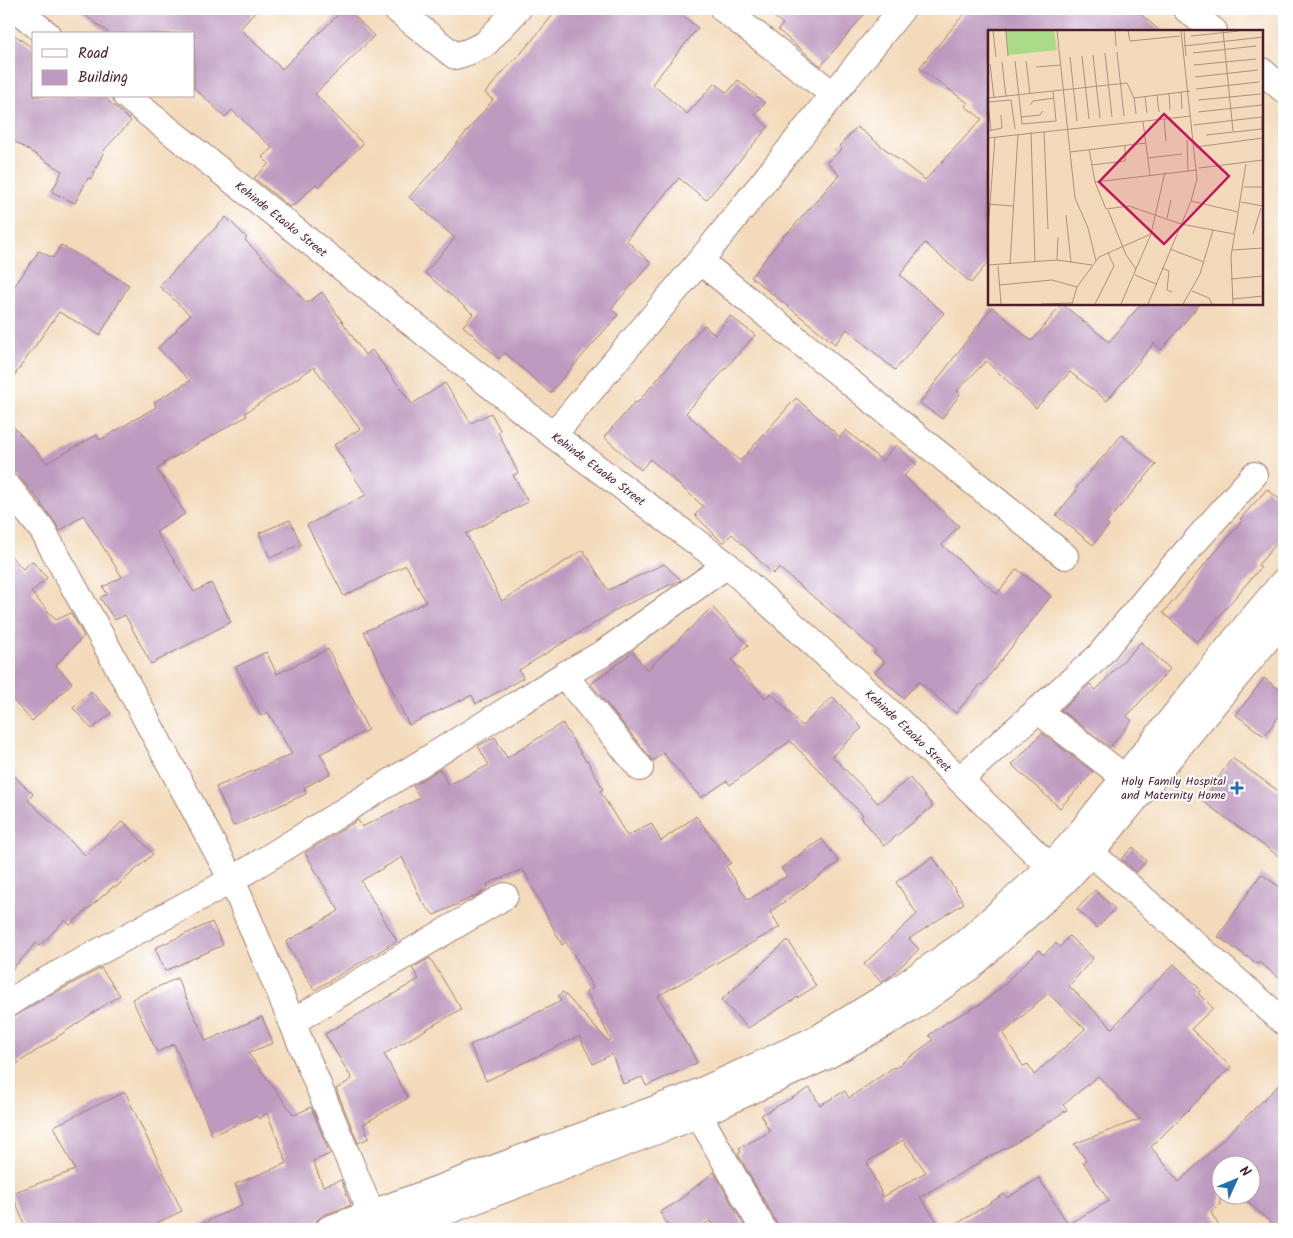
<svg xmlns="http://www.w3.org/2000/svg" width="1293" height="1238" font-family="Kalam,sans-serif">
  <rect width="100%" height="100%" fill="#fff"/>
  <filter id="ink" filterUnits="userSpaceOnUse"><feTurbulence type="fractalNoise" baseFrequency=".02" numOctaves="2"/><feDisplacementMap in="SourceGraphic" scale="10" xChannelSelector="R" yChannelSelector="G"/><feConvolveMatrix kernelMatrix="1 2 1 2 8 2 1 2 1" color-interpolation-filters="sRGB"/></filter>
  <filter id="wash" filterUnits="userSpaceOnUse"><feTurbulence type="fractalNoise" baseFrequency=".0096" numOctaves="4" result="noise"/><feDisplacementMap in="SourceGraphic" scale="20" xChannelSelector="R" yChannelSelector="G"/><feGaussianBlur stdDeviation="1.12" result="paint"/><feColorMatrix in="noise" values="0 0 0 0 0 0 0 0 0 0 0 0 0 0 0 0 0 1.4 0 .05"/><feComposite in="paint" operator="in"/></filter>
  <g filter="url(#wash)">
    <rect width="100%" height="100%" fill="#f3daba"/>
    <g id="blocks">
      <path fill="#bd9abf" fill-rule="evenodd" d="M 77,9 L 258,9 L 240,29 L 282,69 L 344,9 L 348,9 L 374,36 L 315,94 L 363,144 L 318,187 L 316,184 L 293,206 L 292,205 L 290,207 L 254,178 L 269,164 L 262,157 L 272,148 L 232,110 L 225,117 L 194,88 L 194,34 L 110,34 Z
        M 558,9 L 675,9 L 698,28 L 652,84 L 687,114 L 715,83 L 727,93 L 738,80 L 765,103 L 755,115 L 768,127 L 706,200 L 679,178 L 626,240 L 651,263 L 611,309 L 618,315 L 550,393 L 505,353 L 499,359 L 463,326 L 473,314 L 425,273 L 455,238 L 409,197 L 444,159 L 493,100 L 485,93 L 516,57 L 517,58 Z
        M 764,9 L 869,9 L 821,66 L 778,30 L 783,24 Z
        M 968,9 L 1135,9 L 1160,31 L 989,31 L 989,261 L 971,283 L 925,243 L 900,275 L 944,313 L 895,370 L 847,329 L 835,344 L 751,277 L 786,233 L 787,234 L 839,175 L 827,162 L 842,149 L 839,146 L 857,127 L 925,180 L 982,119 L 965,106 L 968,103 L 919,68 Z
        M 9,31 L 34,49 L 34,96 L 103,96 L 131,121 L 105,149 L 91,179 L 88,178 L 75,203 L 52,192 L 62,171 L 9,138 Z
        M 226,217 L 247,238 L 245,240 L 307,303 L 322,292 L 365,355 L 372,350 L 412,404 L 445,383 L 471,423 L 491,413 L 500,430 L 498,432 L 518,473 L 513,475 L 528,502 L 466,534 L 502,601 L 583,550 L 608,590 L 664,564 L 681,580 L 621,607 L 519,670 L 523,678 L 476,704 L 472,695 L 409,725 L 364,632 L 426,602 L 406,565 L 344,596 L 307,525 L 366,495 L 334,445 L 360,429 L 314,367 L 245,413 L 247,416 L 164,463 L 164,465 L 157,469 L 185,514 L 156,532 L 194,592 L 211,583 L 231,622 L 151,664 L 125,615 L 115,620 L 100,598 L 107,594 L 103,587 L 122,577 L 83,515 L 60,531 L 55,522 L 40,503 L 41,503 L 21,479 L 9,468 L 9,422 L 47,463 L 97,435 L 100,440 L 156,407 L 154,402 L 190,381 L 158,348 L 177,330 L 176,329 L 190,315 L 159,286 Z
        M 61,245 L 129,285 L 100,335 L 59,312 L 9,383 L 9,294 L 39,251 L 53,258 Z
        M 1062,304 L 1109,342 L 1141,304 L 1200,304 L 1161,350 L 1154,343 L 1107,401 L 1070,372 L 1036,408 L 986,361 L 957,391 L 960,394 L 942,419 L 920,403 L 992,307 L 1032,341 Z
        M 730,316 L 755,335 L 686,413 L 740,461 L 796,398 L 840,437 L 846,430 L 882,461 L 896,445 L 916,464 L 904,476 L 959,526 L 942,545 L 997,594 L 1017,569 L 1051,596 L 982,685 L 981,684 L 956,713 L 919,682 L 903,698 L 875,672 L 885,662 L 874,653 L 876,651 L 829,610 L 779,568 L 773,574 L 732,534 L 723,543 L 695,515 L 703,506 L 650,459 L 641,470 L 604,437 L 635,402 L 637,403 L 704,325 L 715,335 Z
        M 1122,435 L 1156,465 L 1106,523 L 1109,525 L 1093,545 L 1056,515 L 1077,490 L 1076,488 Z
        M 1267,489 L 1284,503 L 1284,535 L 1258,565 L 1261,567 L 1197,642 L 1163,613 L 1242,521 L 1240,519 Z
        M 290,520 L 301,544 L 270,558 L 259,533 Z
        M 9,554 L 23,569 L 32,561 L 47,578 L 31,592 L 56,620 L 71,613 L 84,636 L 56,665 L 72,683 L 32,721 L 9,696 Z
        M 712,607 L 748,645 L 732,660 L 765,698 L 771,693 L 802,726 L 833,697 L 862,728 L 832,756 L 878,803 L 910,778 L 933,806 L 884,846 L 861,817 L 863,815 L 790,741 L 730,785 L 727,781 L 701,798 L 663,753 L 653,761 L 591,684 L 633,652 L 647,670 Z
        M 1141,642 L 1170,669 L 1127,716 L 1132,721 L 1110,747 L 1061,710 L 1090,684 L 1096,690 Z
        M 328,649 L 368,730 L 320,754 L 331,773 L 304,788 L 306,794 L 233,826 L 216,787 L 292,754 L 268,712 L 261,716 L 236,667 L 266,652 L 277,674 Z
        M 1264,678 L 1284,693 L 1284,710 L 1264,736 L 1236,715 Z
        M 91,691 L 111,713 L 92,729 L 73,708 Z
        M 562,723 L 586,761 L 587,760 L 603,789 L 600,791 L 627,836 L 651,823 L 661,841 L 696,816 L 731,863 L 726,866 L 748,900 L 787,876 L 781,868 L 822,839 L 839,862 L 770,912 L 780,927 L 658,996 L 687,1045 L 688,1045 L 697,1063 L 646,1086 L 642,1077 L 623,1084 L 612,1054 L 593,1064 L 579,1036 L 486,1081 L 470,1045 L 561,1001 L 558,996 L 563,992 L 608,1041 L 611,1040 L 586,991 L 593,988 L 566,942 L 562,945 L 523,869 L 487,884 L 488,888 L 478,895 L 434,915 L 422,902 L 402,857 L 361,881 L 397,941 L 314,990 L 286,942 L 339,911 L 305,853 L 358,820 L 362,827 L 420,798 L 413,786 L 440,769 L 448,785 L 489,765 L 478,746 L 495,737 L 507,758 Z
        M 1042,733 L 1093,772 L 1060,808 L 1012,765 Z
        M 1232,758 L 1284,795 L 1284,860 L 1202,801 Z
        M 9,771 L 33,794 L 28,800 L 85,855 L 123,821 L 153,854 L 116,887 L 114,886 L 70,925 L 65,920 L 39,946 L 36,943 L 9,973 Z
        M 1133,847 L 1146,861 L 1136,872 L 1121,859 Z
        M 933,857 L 964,903 L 909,939 L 919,949 L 892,975 L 881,982 L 864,964 L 917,914 L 896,882 Z
        M 1261,874 L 1284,890 L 1284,982 L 1259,962 L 1258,964 L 1218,937 Z
        M 1095,890 L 1115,909 L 1097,928 L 1077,909 Z
        M 212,922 L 223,945 L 165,971 L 155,948 Z
        M 1069,936 L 1093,958 L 1069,986 L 1112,1028 L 1174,964 L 1201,990 L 1198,993 L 1213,1008 L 1191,1029 L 1231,1067 L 1151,1147 L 1179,1182 L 1284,1080 L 1284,1229 L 1277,1229 L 1242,1196 L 1250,1196 L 1250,1166 L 1220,1166 L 1220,1204 L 1211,1213 L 1221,1229 L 949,1229 L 1004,1194 L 1007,1198 L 1039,1178 L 1068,1224 L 1109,1201 L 1083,1162 L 1086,1160 L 1074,1144 L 1140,1119 L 1098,1076 L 1063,1105 L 1067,1110 L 1014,1144 L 980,1161 L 980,1162 L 920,1197 L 942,1229 L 778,1229 L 776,1222 L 738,1154 L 741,1152 L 739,1148 L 770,1132 L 761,1115 L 810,1088 L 820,1105 L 845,1091 L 849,1098 L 894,1067 L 895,1068 L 933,1040 L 929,1035 L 947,1022 L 981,1004 L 1010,980 L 1009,979 L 1039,950 L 1043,955 L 1056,943 L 1060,947 ZM 1048,993 L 1085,1029 L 1034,1075 L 1028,1064 L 1023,1066 L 1003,1034 ZM 903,1140 L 926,1172 L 883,1197 L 867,1162 Z
        M 788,940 L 816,986 L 748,1028 L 721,1000 Z
        M 430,958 L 461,1009 L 384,1054 L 408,1098 L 363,1124 L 369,1138 L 358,1143 L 336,1089 L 352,1079 L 325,1034 L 419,979 L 412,968 Z
        M 101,968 L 120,995 L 9,1069 L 9,1020 L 40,1001 Z
        M 177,978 L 206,1041 L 262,1017 L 273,1043 L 248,1053 L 294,1115 L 311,1107 L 330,1154 L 313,1161 L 323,1186 L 341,1180 L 351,1205 L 323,1215 L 317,1220 L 314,1227 L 308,1229 L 191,1229 L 243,1204 L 235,1184 L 287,1163 L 267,1113 L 259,1119 L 257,1116 L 212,1135 L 174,1044 L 157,1052 L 132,999 Z
        M 125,1092 L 182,1211 L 144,1229 L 26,1229 L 12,1193 L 75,1170 L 54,1126 Z
        M 714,1172 L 746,1229 L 714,1229 L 710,1221 L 696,1229 L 670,1229 L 660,1212 L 674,1204 Z"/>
    </g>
  </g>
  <g filter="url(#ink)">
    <use href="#blocks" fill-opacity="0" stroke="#9e7c72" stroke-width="1"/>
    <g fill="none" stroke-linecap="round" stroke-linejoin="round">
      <defs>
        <g id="minor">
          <path d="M 16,9 L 47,34"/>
          <path d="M 396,9 L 455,56 L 468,52 L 485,44 L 518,9"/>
          <path d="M 723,9 L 833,94"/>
          <path d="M 1186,9 L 1214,31"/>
          <path d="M 1262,71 L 1284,90"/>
          <path id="s1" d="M 126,96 L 553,435 L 727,565 L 898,720 L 1050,867"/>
          <path d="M 700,261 L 1065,556"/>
          <path d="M 553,435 L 700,261 L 902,9"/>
          <path d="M 9,488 L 43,531 L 122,674 L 232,880 L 292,1022 L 371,1213 L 382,1229"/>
          <path d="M 564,675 L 640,768"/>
          <path d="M 1037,710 L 1137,787"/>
          <path d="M 960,779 L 1098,657 L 1170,570 L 1254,475"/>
          <path d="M 1091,853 L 1284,1022"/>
          <path d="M 9,1003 L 32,988 L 232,880 L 564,675 L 602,654 L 727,565"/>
          <path d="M 292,1022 L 505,896"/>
          <path d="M 690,1099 L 763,1229"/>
          <path d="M 329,1229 L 688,1097 L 818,1038 L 900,988 L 965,943 L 1050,867 L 1075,839 L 1246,626 L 1284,581"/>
          <path d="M 401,1229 L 698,1115 L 825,1057 L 909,1010 L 970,967 L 1065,881 L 1091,853 L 1284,619"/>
        </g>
      </defs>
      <use href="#minor" stroke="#9e7c72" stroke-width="28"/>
      <use href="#minor" stroke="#fff" stroke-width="26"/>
    </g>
  </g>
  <path fill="#1f6fb2" stroke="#fff" stroke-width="2" d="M1234.5 780.5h5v5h5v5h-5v5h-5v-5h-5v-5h5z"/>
  <g text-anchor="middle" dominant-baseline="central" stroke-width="4" stroke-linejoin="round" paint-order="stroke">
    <g font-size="12" fill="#4a1f2b" stroke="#fff">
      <text stroke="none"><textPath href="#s1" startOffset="198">Kehinde Etaoko Street</textPath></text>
      <text stroke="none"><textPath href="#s1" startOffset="602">Kehinde Etaoko Street</textPath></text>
      <text stroke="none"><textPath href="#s1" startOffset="1008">Kehinde Etaoko Street</textPath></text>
    </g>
    <g font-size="12" fill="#4a1f2b" stroke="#fff" text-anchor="end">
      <text x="1226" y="781">Holy Family Hospital<tspan x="1226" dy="14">and Maternity Home</tspan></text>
    </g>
  </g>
  <g transform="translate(988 30)">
    <rect width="275" height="275" fill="#f3daba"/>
    <path d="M 17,1 L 66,1 L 69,20 L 20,25 Z" fill="#aadb89"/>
    <path fill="none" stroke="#af8f81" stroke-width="1" d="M 5,1 L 8,27M 18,1 L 20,26M 69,1 L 87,168 L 100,198 L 108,231M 127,1 L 128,16M 140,1 L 142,11 L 192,6M 196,1 L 198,26M 235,1 L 245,101M 203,6 L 251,1M 196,16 L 275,7M 129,22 L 136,86M 117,23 L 124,87M 205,23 L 268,16M 105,25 L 112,88M 94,26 L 101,89M 82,27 L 89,91M 27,31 L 34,94 L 68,91 L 65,61M 38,31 L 42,64M 14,32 L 18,67M 2,34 L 6,68M 206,35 L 268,29M 48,37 L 73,35M 207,47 L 270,40M 208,59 L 271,52M 193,62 L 194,79M 181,63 L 182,80M 169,65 L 171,82M 157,66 L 159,83M 0,68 L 139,53 L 146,68 L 202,61M 146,68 L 148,84M 210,70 L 273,64M 0,72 L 23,70 L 27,99M 0,72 L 3,101M 42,75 L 45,71 L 66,68M 210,82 L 274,75M 33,87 L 52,85 L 55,81M 176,89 L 178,111M 155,92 L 162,145M 206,95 L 274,87 L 274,99 L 218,105M 0,101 L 14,98 L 13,85M 56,101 L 60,199M 43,102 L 47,232M 0,108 L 203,86M 199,110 L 200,141M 208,117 L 275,108M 101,119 L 107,152 L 118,179 L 141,176 L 193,194 L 246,204M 82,122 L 158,113M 160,128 L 194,124M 103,135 L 137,131 L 137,116M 211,138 L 275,130M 107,152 L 209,140M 256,157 L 275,157M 203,171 L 250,182M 253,172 L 275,176M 0,174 L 25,176M 120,180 L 138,225 L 148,239M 78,185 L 83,232M 179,188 L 183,170M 0,201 L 7,107M 265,204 L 273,178M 182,219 L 216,232M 244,220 L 275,218M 69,230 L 70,207M 22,234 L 30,104M 0,235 L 69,230 L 104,235M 10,236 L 13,274M 174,238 L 181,241 L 179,260 L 184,262M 147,245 L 168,254M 243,249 L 275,246M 11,255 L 64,250 L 89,257M 204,261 L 221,268 L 224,274M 245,269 L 275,266M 53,274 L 84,273M 84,274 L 89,257 L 111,227 L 163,204M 107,274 L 126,236 L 120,223M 133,274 L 163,204 L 177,142M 160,274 L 203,171 L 209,149 L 193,1M 195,274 L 212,244 L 225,200M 245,274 L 243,226 L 258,134"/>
    <path fill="#c2185b" fill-opacity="0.15" stroke="#c2185b" stroke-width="2.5" d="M 176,84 L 241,146 L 176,214 L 111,152 Z"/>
    <rect width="275" height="275" fill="none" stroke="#4a1f2b" stroke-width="2.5"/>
  </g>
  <rect width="1293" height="1238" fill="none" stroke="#fff" stroke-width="30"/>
  <rect x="32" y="32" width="162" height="65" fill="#ffffff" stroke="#b7a5aa"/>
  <rect x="42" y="49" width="25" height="8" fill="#ffffff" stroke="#b7a5aa"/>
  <text x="78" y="58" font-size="15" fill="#4a1f2b">Road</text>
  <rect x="42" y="70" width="25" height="15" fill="#bd9abf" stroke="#b7a5aa"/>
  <text x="78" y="82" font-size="15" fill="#4a1f2b">Building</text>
  <g transform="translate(1236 1180) rotate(46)"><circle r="24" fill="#ffffff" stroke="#b7a5aa"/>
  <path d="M0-4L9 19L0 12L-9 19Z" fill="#1f6fb2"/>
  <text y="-8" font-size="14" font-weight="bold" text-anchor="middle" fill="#4a1f2b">N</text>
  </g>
</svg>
